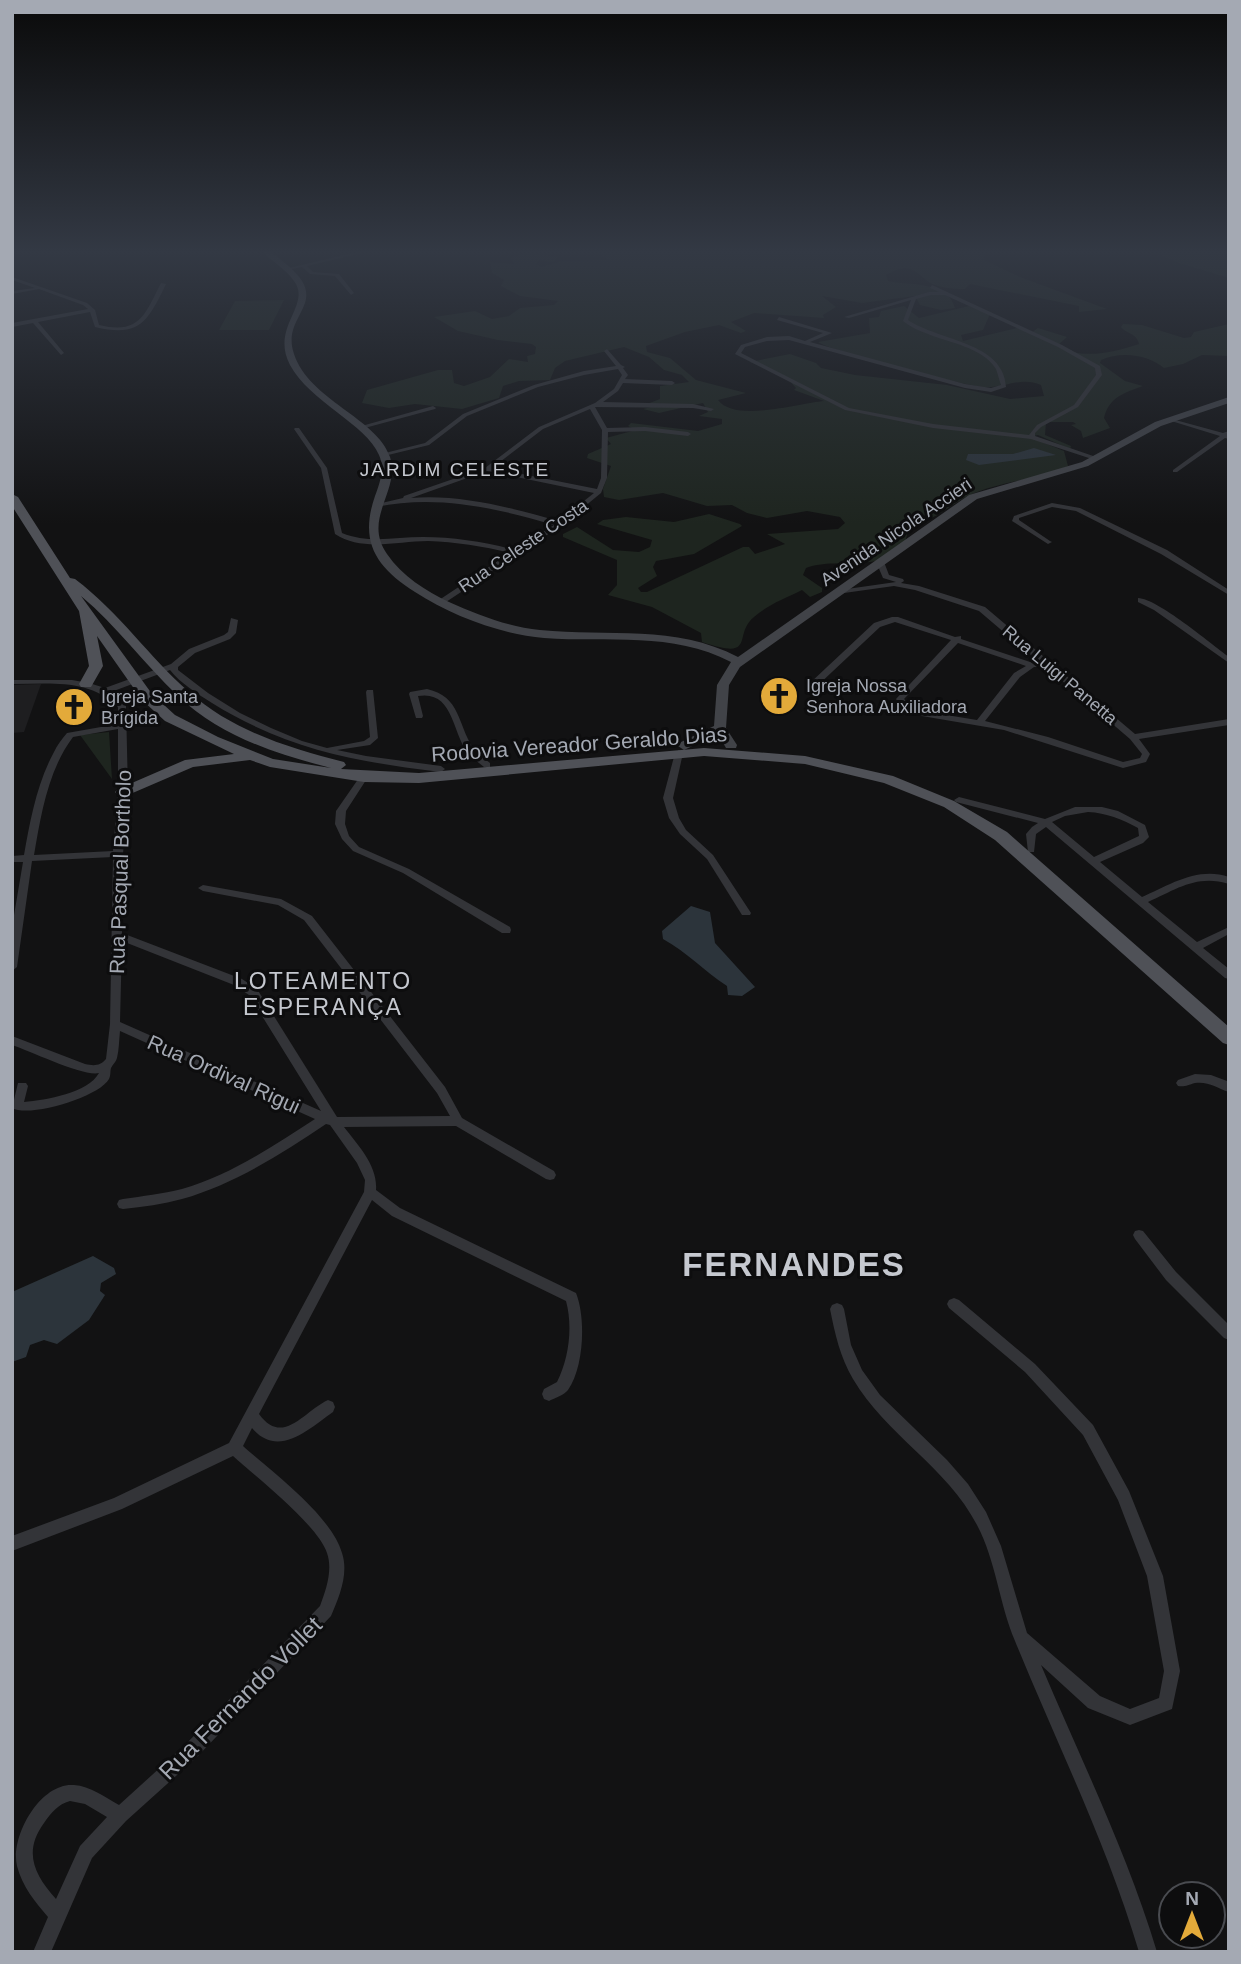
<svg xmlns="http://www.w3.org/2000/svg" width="1241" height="1964" font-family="Arial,sans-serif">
  <rect width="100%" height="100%" fill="#121213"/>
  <path fill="#1e1e20" d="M 41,684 L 24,732 L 12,733 L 12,685 Z"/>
  <path fill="#1e251f" d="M 593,249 L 998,249 L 985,253 L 984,260 L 1020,277 L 1107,309 L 1079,312 L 1079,306 L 970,284 L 965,289 C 953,289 935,288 926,280 C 911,267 906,264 886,275 L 888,281 C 909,286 948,280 955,308 L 941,310 L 920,305 L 915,296 L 862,303 L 822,296 L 836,307 L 823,315 L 824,318 L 754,313 L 731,322 L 746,331 L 741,333 L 719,325 L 685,332 L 646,346 L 647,352 L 670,358 L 696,380 L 746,393 L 718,400 C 735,423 799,403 824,401 L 794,390 L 796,388 L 786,377 L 750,362 L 790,354 L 816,363 L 821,368 L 855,375 L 947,385 L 1010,399 L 1044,396 L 1041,385 C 1020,376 1004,389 983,387 C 967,386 827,350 818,342 L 870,333 L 869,318 L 879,317 L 881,311 L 904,306 L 919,318 L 969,306 L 990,314 L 983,330 L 961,335 L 963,341 L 1017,328 L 1031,333 L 1038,328 L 1067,337 L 1058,345 C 1080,361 1115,352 1139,344 C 1137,333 1126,334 1121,327 L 1123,324 L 1142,325 L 1184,338 L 1191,337 L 1194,332 L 1229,324 L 1229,356 L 1202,355 L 1183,364 L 1164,368 C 1150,356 1123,350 1101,360 L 1100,363 L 1125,381 L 1143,386 C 1124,393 1109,397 1104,418 L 1110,428 L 1083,438 L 1081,431 L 1071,425 L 1076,424 L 1073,422 L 1046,422 L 1045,435 L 1071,446 L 1070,449 L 1038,435 L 1030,437 L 1064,451 L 1068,466 C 1040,479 1006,481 977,492 C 953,501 933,523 908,527 C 906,579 837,555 806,568 L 803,575 L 822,588 L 822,592 L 810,597 L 802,590 C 784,599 769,604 754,617 C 732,635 758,661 702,642 L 701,633 L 652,607 L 608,595 L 617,585 L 617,560 L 563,537 L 563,534 L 577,527 L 613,550 L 639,552 L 650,547 L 652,540 L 597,524 L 603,520 L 626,517 L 674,522 L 709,514 L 740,524 L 742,526 L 694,554 L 656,561 L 653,567 L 657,576 L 638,588 L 641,592 L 647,592 L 743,547 L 749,547 L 755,554 L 785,544 L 767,534 L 838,529 L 845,523 L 840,517 L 807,511 L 767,518 L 747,513 L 732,505 L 707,506 L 663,493 L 619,500 L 604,497 L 603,489 L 611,466 L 587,458 L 588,454 L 611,444 L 606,438 L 636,430 L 628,426 L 631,423 L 698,431 L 722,424 L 722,419 L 699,416 L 708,412 L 703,403 L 659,413 L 643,409 L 651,407 L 647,404 L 660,399 L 660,386 L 689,382 L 682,375 L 664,370 L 649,357 L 624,347 L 565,361 L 555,368 L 550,380 L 519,381 L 503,386 L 499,398 L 462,409 L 415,404 L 389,408 L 362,403 L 367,390 L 438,370 L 452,370 L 454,383 L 464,386 L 490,377 L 509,359 L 528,362 L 527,356 L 535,354 L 536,347 L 532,344 L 498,340 L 458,331 L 434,317 L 475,311 L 492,319 L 509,316 L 520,308 L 554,305 L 558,301 L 520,296 L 501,286 L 504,280 L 492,273 L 490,262 L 514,264 L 511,258 L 527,253 L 558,257 L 553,262 L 539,260 L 536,264 L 541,267 L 562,261 L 608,260 Z
    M 1146,249 L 1229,249 L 1229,278 L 1179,263 Z
    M 284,300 L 269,330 L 219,330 L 235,301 Z
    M 109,732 L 112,779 L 80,735 Z"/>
  <path fill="#2c343b" d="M 1034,448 L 1056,455 L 979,465 L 966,460 L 968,454 L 1013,454 Z
    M 691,906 L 710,912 L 715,943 L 755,987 L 742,996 L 728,995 L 727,986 C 704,971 687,952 663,939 L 662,931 Z
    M 93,1256 L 114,1268 L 116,1274 L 101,1283 L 100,1291 L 105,1295 L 89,1320 L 57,1344 L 44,1340 L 30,1345 L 26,1357 L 12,1362 L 12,1292 Z"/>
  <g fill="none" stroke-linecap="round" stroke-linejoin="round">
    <path fill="#333438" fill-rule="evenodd" d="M 369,249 L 379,249 L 307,266 L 313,272 L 339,274 L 354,293 L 351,295 L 335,276 L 310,274 L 302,267 L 287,270 L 285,269 Z
      M 12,277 L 87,303 L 95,310 L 99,325 C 140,335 145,314 161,283 L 166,284 C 148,321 140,338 95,327 L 90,312 L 38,322 L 64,353 L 61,355 L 33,323 L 12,327 L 12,323 L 88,309 L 83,305 L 39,289 L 12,294 L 12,291 L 35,288 L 12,280 Z
      M 932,285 L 1062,345 L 1100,366 L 1102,375 L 1078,407 L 1041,427 L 1035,433 L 1035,436 L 1099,458 L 1099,460 L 1095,460 L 1031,439 L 933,428 L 845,410 L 735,354 L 741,345 L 767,337 L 789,336 L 805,341 L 823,333 L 777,320 L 779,317 L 832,333 L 810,342 L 965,384 L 991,388 L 1001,385 C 999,380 998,374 996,369 C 982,347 950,343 928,334 C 919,331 911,327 903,321 L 911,300 L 849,318 L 844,317 L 929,292 L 939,292 L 930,288 ZM 931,295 L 945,295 L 1058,347 L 1095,368 L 1096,375 L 1074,405 L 1037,425 L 1029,435 L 933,424 L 849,408 L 741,353 L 745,347 L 767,341 L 789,340 L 965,388 L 991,392 L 1006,387 C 1004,342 939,341 908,320 L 916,299 Z
      M 607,349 L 621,365 L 625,367 L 623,368 L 628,375 L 625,379 L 672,381 L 675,383 L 672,385 L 623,383 L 618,391 L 603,402 L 693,404 L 714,409 L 711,411 L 693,408 L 595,407 L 607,428 L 645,427 L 688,432 L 691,434 L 688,436 L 645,431 L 608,432 L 607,478 L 601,493 L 562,525 L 443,604 L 436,602 L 510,553 C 483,546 455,542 428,541 C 398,541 362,552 335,534 L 321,468 L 294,429 L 295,428 L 299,428 L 327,468 L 342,533 C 369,544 395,537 423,537 C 454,537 485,542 515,550 L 554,525 C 496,508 437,494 376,507 L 373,505 L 403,498 L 404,496 L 485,468 L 539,427 L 595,403 L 614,389 L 622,375 L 618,369 L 584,375 L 538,387 L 467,416 L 429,445 L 384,456 L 381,454 L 425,443 L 463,414 L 534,385 L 584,371 L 616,366 L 604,351 ZM 590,409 L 602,430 L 601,478 L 597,489 L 492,468 L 543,429 ZM 487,471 L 594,493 L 559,521 C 511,508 461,494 411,498 Z
      M 433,406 L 436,408 L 435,409 L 361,429 L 358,427 Z
      M 1168,418 L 1223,433 L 1229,431 L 1229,439 L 1225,438 L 1177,472 L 1173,472 L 1173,470 L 1220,436 L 1168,420 Z
      M 1052,503 L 1080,508 L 1167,550 L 1229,590 L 1229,595 L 1161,554 L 1076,511 L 1052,507 L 1019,518 L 1019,520 L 1050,541 L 1052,542 L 1048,544 L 1012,521 L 1014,516 Z
      M 878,562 L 884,562 L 889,575 L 903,579 L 904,581 L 901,583 L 919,586 L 985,607 L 1135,734 L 1229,719 L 1229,725 L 1139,739 L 1150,754 L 1146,762 L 1123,768 L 1004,730 L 916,715 L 901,707 L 896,699 L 951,640 L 895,622 L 880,627 L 816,687 L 810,687 L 810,683 L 874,623 L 892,617 L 898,617 L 955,637 L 961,636 L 961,639 L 1033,663 L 1040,663 L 979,611 L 915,590 L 894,586 L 837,594 L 837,590 L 840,590 L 896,582 L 883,578 L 877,564 ZM 958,643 L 1026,666 L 1014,673 L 977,720 L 922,711 L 914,708 L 904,699 ZM 1034,667 L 1046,667 L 1130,739 L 1142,754 L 1140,758 L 1123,762 L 1048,737 L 985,721 L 1020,677 Z
      M 1138,598 C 1158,599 1210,643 1229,657 L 1229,663 L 1154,610 L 1138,602 Z
      M 231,618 L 238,620 L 236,633 L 230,639 L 195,653 L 178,667 L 178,670 L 208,693 L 240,713 L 271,728 L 302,741 L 327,748 L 364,741 L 370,737 L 366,692 L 367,690 L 373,690 L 378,738 L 370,745 L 337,750 L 366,756 L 441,766 L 445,769 L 441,772 C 356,762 286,749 212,703 C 198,694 180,683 170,670 L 111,692 L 126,706 L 128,792 L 123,854 L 122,933 L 242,979 L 257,989 L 337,1117 L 450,1116 L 437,1093 L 304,920 L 278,905 L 203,891 L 198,888 L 203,885 L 281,899 L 312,916 L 445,1087 L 462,1118 L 554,1171 L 556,1175 L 554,1179 L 550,1180 L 546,1179 L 456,1126 L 344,1127 C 358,1145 378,1166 376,1190 L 400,1208 L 576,1293 C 586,1318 584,1367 568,1390 C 564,1395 555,1398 549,1401 L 544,1399 L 542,1394 L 544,1389 L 557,1382 C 569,1358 573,1327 566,1301 L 392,1216 L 372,1200 L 259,1414 C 283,1447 304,1411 328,1400 L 333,1402 L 335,1407 L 333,1412 C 309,1429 278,1459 252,1428 L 243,1446 C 272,1472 331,1515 342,1553 C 349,1574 339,1597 331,1616 L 197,1757 L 126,1821 L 92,1858 L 51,1952 L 33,1952 L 48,1917 C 35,1902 22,1886 17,1866 C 10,1837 40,1782 74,1785 C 90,1786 105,1797 119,1805 L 185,1745 L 320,1606 C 326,1590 333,1570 327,1553 C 318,1525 256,1477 233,1456 L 122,1509 L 12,1551 L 12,1536 L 114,1498 L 229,1443 L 364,1192 L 365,1180 L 357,1163 L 330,1125 L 326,1124 C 281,1154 235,1184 182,1199 C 163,1204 143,1207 123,1209 L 119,1208 L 117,1204 L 119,1200 L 123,1199 C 143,1196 162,1194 182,1189 C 231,1175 273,1146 315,1119 L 120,1031 C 119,1040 119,1050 117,1058 C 116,1062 113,1064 111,1068 C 110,1071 111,1075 109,1079 C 99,1097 30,1118 12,1108 L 18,1083 L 26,1083 L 28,1086 L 24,1102 C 46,1100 88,1093 99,1073 C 84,1077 30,1051 12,1045 L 12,1036 L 85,1064 C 94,1066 100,1066 106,1059 L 110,1024 L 113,857 L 32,861 L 17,967 L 12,971 L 12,927 L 23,862 L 12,862 L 12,856 L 24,855 C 30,821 37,783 54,752 C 57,745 62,739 67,733 L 118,724 L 118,707 C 89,678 49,684 12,684 L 12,680 L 72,680 L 89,683 L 105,688 L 171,664 L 189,649 L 224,635 L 228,632 ZM 118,729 L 118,792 L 113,851 L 34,855 C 41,815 48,770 73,737 ZM 122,941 L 234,985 L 249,995 L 321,1111 L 120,1022 ZM 70,1801 L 85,1804 L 107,1817 L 80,1846 L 56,1899 C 34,1874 23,1852 44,1823 C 51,1813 58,1804 70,1801 Z
      M 427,689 C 461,697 457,723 473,748 C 477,754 484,758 490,763 L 490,767 L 484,767 C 478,762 472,758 467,752 C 452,731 453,690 418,696 L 423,716 L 422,718 L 416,718 L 409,694 L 410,692 Z
      M 679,750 L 683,753 L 673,798 L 679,818 L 686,830 L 713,855 L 751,913 L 750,915 L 742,915 L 707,859 L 680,834 L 669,818 L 663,798 L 675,753 Z
      M 364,774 L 368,777 L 346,811 L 345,824 L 349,836 L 359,847 L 409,869 L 510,927 L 511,930 L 510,933 L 502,933 L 403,873 L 353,851 L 342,839 L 335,824 L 336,811 L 361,775 Z
      M 959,797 L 1045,819 L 1075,807 L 1102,807 L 1118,811 L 1145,825 L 1149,837 L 1143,843 L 1100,862 L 1142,897 C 1169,885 1198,866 1229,877 L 1229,884 C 1197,874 1177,889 1148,902 L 1197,942 L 1229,927 L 1229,934 L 1203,948 L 1229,969 L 1229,979 L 1225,978 L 1046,827 L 1036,834 L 1034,852 L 1028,852 L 1026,834 L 1032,827 L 1038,823 L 956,802 L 954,800 ZM 1088,812 C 1107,813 1121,819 1138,828 L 1139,836 L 1094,857 L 1052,822 L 1065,816 Z
      M 1195,1074 L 1211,1075 L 1227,1081 L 1229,1082 L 1229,1092 C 1217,1088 1208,1081 1195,1083 C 1188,1085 1185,1087 1178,1086 L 1176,1083 L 1178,1080 Z
      M 1139,1230 L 1143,1231 L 1176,1272 L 1229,1325 L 1229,1340 L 1224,1338 L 1166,1280 L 1135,1239 L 1133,1235 L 1135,1231 Z
      M 954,1298 L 959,1300 L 1035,1364 L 1093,1425 L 1129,1491 L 1163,1576 L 1180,1671 L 1172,1709 L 1130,1725 L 1088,1708 L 1041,1665 C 1081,1760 1127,1852 1157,1952 L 1139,1952 C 1107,1844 1057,1744 1015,1641 C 999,1603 996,1561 977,1525 C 947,1467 886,1435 853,1379 C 840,1357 835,1334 830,1309 L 832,1305 L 837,1303 L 842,1305 L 844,1309 L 851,1345 L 862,1370 L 880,1395 L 947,1460 L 968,1484 L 986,1512 L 1001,1546 L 1027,1633 L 1100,1696 L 1130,1709 L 1159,1698 L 1164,1671 L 1147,1576 L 1118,1500 L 1083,1435 L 1025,1372 L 949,1308 L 947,1304 L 949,1300 Z"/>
    <path fill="#414348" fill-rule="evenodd" d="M 259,249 C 270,249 277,257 286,264 C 334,303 280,314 294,354 C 309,400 377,418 390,457 C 401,491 362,518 387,554 C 402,576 426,591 449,602 C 478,615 509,627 540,630 C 608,637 675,624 738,657 L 969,495 L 1082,462 L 1155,422 L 1229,397 L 1229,403 L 1161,426 L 1088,466 L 977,499 L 740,667 L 729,685 L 726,728 L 737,745 L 736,748 L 726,748 L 718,734 L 684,750 L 678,746 L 679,743 L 714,726 L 717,685 L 731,662 C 672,631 608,643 544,638 C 500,634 452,616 415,592 C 376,567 359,542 375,496 C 380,483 385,468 379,455 C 366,424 310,402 290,365 C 270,327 312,305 294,281 C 285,268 270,260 259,249 Z"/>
    <path fill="#4f5157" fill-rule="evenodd" d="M 12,494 L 18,497 L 70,578 L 75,579 C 119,612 149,657 189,692 C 233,731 289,748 344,762 L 346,765 L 341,769 L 419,773 L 704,748 L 805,756 L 893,776 L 954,801 L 1007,832 L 1229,1027 L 1229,1045 L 1223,1043 L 995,840 L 944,807 L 884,783 L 805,764 L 704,756 L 419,783 L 364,782 L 270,767 L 250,760 L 193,767 L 128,795 L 118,795 L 115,792 L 118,789 L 185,760 L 234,754 L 165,721 L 142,700 L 97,636 L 103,666 L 91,687 L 81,687 L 79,684 L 89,666 L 79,611 L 12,506 ZM 81,596 C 117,626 144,664 178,696 C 220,736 276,754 331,768 L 273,759 L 218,737 L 175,715 L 152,694 Z"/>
  </g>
  <linearGradient id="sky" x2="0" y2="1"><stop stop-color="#0a0a0a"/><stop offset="0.48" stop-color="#333944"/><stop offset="1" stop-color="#333944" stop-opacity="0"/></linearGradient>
  <rect width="1241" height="524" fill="url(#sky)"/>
  <defs>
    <symbol id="church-disc" viewBox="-11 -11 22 22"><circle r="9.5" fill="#e3aa3a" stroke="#0d0d0e"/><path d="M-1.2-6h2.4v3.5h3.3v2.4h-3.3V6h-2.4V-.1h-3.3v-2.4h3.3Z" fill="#111"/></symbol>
  </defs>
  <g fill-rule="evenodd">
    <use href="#church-disc" x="757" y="674" width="44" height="44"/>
    <use href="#church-disc" x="52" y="685" width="44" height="44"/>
  </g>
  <g text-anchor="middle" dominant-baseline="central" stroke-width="6" stroke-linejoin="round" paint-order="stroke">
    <g font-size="18" fill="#a4a9b3" stroke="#0d0d0e">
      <text transform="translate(896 532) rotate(-34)">Avenida Nicola Accieri</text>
      <text transform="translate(523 546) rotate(-34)">Rua Celeste Costa</text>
      <text transform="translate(1060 675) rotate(40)">Rua Luigi Panetta</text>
    </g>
    <g font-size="18" fill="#a4a9b3" stroke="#0d0d0e" text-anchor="start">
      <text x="806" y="686">Igreja Nossa<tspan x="806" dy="21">Senhora Auxiliadora</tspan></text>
      <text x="101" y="697">Igreja Santa<tspan x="101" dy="21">Brígida</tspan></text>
    </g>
    <g font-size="19" letter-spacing="2" fill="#c5c8cf" stroke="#0d0d0e">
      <text x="455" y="469">JARDIM CELESTE</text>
    </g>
    <g font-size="21" fill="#a4a9b3" stroke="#0d0d0e">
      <text transform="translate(579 744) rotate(-4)">Rodovia Vereador Geraldo Dias</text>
      <text transform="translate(120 872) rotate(-88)">Rua Pasqual Bortholo</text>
      <text transform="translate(224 1074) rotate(24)">Rua Ordival Rigui</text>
    </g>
    <g font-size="23" letter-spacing="2" fill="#c5c8cf" stroke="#0d0d0e">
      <text x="323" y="981">LOTEAMENTO<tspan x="323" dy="26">ESPERANÇA</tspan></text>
    </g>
    <g font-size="24" fill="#a4a9b3" stroke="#0d0d0e">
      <text transform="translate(240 1698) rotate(-45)">Rua Fernando Vollet</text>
    </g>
    <g font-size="33" font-weight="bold" letter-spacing="2" fill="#c5c8cf" stroke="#0d0d0e">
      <text x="794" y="1264">FERNANDES</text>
    </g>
  </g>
  <rect width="1241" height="1964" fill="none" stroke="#a4a9b3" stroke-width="28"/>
  <g transform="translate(1192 1915)"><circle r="33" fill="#0d0d0e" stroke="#494b50" stroke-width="2"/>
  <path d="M0-5L12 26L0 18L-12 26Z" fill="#e3aa3a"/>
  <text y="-10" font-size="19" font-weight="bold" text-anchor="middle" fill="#a4a9b3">N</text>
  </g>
</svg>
